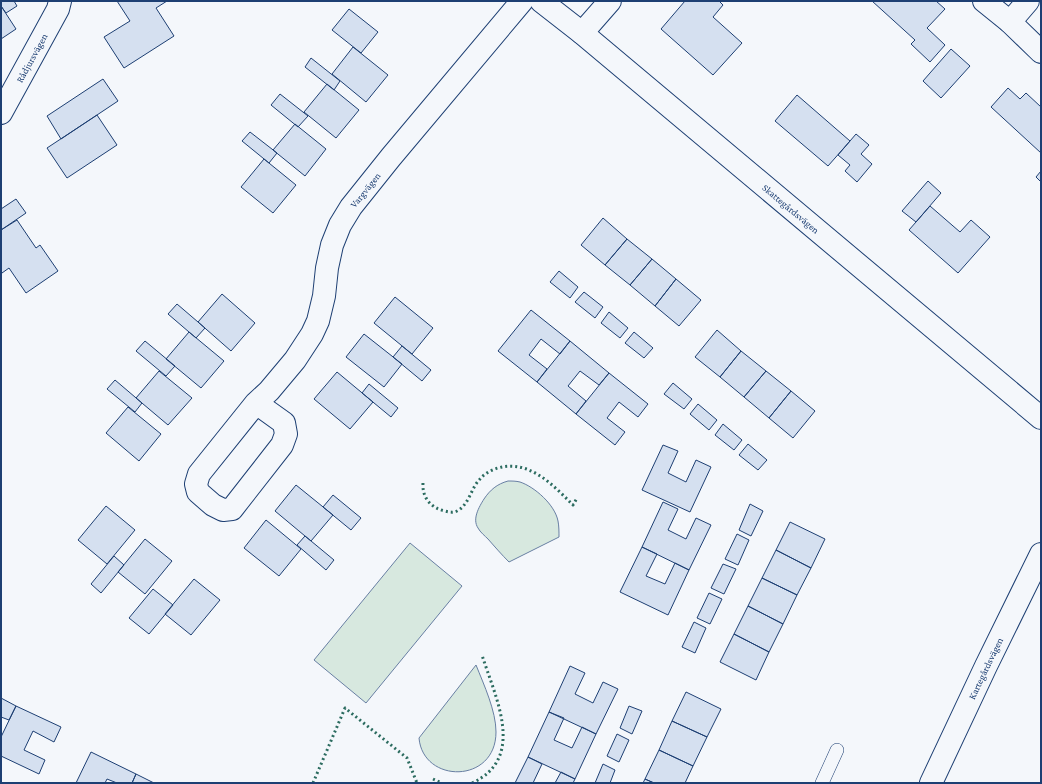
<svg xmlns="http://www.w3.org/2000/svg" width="1042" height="784" font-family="'Crimson Pro',serif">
  <rect width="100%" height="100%" fill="#f4f7fb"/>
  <path fill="#d7e8df" stroke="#687fa3" d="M 508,481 C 512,481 516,481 520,482 C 535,487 555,505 558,521 C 559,526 559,532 559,537 L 509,562 C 502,555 495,547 488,539 C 485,536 480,532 478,528 C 472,519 479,507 484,499 C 490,490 497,484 508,481 Z
    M 410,543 L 462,586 L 366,703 L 314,660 Z
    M 476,665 C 484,685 496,711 496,732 C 496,784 423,784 419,738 Z"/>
  <path fill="#d5e0f0" stroke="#1d3f73" d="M 1,1 L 14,1 L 17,6 L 6,13 L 1,6 Z
    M 117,1 L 167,1 L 156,8 L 174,36 L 124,68 L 104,37 L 130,21 Z
    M 685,1 L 719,1 L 723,5 L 713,17 L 742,43 L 713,75 L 661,29 Z
    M 872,1 L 936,1 L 945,9 L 927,28 L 945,45 L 930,62 L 911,44 L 915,40 Z
    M 1,6 L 16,29 L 1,39 Z
    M 349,9 L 378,32 L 361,53 L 332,30 Z
    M 353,47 L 388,75 L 366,102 L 332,74 Z
    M 951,49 L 970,66 L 941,98 L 923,81 Z
    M 311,58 L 340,81 L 334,90 L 305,67 Z
    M 103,79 L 118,101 L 61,139 L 47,116 Z
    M 327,84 L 359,110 L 336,138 L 304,112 Z
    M 1008,88 L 1020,99 L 1026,93 L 1041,107 L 1041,153 L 991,107 Z
    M 280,94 L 308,116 L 298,127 L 271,105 Z
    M 797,95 L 850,141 L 828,166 L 775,121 Z
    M 97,115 L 117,145 L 67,178 L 47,148 Z
    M 295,124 L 326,149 L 305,176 L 273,150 Z
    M 250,132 L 277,153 L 269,163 L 242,141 Z
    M 856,134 L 869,145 L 861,154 L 872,164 L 857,182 L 845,171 L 850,165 L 838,155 Z
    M 264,159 L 296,185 L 273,213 L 241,187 Z
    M 1041,171 L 1041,182 L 1036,177 Z
    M 928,181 L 941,193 L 916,222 L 902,211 Z
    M 16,199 L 26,213 L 1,230 L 1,209 Z
    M 930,206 L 960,232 L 971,220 L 990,237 L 958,273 L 909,230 Z
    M 603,218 L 627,239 L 605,265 L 581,245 Z
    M 17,220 L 36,248 L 40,245 L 58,271 L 26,293 L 9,268 L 2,273 L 1,271 L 1,230 Z
    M 627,239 L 652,259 L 630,285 L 605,265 Z
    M 652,259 L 676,279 L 655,306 L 630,285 Z
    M 559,271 L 578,287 L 570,298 L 550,282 Z
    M 676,279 L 701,300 L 679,326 L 655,306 Z
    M 584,292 L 603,307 L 595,318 L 575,302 Z
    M 222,294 L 255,323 L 231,351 L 198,322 Z
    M 395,297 L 433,328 L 412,354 L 374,323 Z
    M 177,304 L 205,328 L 196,338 L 168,314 Z
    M 531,310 L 570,341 L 560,354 L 541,339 L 529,355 L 547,369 L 537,382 L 498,351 Z
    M 609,312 L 628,328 L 620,338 L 601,323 Z
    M 717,330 L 741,351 L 720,377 L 695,357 Z
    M 189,332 L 224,361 L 201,388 L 166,359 Z
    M 634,332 L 653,348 L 644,358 L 625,343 Z
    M 364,334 L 402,364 L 384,387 L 346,357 Z
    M 145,341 L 175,366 L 166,376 L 136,351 Z
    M 570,341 L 609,373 L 599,385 L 580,371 L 568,386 L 586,401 L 576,414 L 537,382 Z
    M 402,346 L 431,370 L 422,381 L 393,357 Z
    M 741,351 L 766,371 L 744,397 L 720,377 Z
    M 159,371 L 192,398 L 168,425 L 136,398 Z
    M 766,371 L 791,391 L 769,418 L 744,397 Z
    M 337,372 L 373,402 L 350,429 L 314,399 Z
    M 609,373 L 648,404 L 638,417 L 619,402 L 607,418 L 625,432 L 615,445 L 576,414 Z
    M 115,380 L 142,403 L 135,412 L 107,389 Z
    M 673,383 L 692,399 L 684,409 L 664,394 Z
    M 369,384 L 398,408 L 391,417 L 362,393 Z
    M 791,391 L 815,411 L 793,438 L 769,418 Z
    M 698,404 L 717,420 L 709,430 L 690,414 Z
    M 128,407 L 161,434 L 139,461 L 106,433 Z
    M 723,424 L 742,440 L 734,450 L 715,435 Z
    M 748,444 L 767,460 L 758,470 L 739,455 Z
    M 663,445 L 678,451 L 668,473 L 686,482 L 696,460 L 711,467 L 690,512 L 642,490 Z
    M 296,485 L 333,515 L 311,541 L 275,511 Z
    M 333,495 L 361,518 L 351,530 L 323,507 Z
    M 663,502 L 678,509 L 668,530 L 686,539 L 696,518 L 711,525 L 689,570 L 642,547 Z
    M 750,504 L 763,511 L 751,536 L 739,530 Z
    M 106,506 L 135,530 L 107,564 L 78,540 Z
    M 266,520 L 301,549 L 279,576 L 244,548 Z
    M 790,522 L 825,539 L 811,568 L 776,550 Z
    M 737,534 L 749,540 L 738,565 L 725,559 Z
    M 305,536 L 334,560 L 326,570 L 297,545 Z
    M 145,539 L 172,561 L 145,594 L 118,572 Z
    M 642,547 L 657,554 L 646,576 L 665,584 L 675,563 L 689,570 L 668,615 L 620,592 Z
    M 776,550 L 811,568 L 797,595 L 762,578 Z
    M 114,556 L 124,565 L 101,593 L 91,584 Z
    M 723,564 L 736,569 L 724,594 L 711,588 Z
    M 762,578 L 797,595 L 783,624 L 748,606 Z
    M 194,579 L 220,600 L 191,635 L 165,614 Z
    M 153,589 L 173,605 L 149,634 L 129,618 Z
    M 709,593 L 722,599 L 710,624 L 697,618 Z
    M 748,606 L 783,624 L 769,652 L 734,634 Z
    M 694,622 L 706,628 L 695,653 L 682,647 Z
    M 734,634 L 769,652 L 756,680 L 720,662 Z
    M 570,666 L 585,673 L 575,694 L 593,703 L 603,682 L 618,689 L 596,734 L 549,712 Z
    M 686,692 L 721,709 L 707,737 L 672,721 Z
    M 1,698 L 16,706 L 9,720 L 1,717 Z
    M 16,706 L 61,727 L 54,742 L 33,731 L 24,750 L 45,760 L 39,774 L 1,756 L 1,737 Z
    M 629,706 L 642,711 L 632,734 L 620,728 Z
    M 549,712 L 564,718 L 554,740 L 572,748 L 582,727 L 596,734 L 575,779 L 528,757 Z
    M 672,721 L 707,737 L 693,766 L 659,750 Z
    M 617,734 L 629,740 L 619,762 L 607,756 Z
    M 659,750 L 693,766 L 685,783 L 654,783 L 645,779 Z
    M 91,752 L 136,774 L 132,783 L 117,783 L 107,779 L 105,783 L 76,783 Z
    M 528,757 L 542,764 L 533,783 L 515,783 Z
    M 603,764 L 615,770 L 610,783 L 595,783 Z
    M 561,772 L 575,779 L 573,783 L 555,783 Z
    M 136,774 L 154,783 L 132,783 Z
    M 645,779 L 654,783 L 643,783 Z"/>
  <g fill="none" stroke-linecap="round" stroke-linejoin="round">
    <defs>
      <path id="lane" d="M 822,783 L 837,750"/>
      <g id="street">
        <path id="s1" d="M 541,1 L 582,33 L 1041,418"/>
        <path d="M 984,1 L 1010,22 L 1041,52"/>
        <path d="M 1010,22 L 1028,1"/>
        <path d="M 582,33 L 610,1"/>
        <path id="s2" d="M 1,113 L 46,31 L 58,9 L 60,1"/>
        <path id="s3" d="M 256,403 L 284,423 L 286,434 L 282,445 L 232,509 L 223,510 L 213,505 L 198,492 L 196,484 L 199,474 L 256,403 L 269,391 L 295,360 L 312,334 L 318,321 L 324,296 L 327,268 L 332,245 L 340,225 L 351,207 L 391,157 L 522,1"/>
      </g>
      <g id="secondary">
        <path id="s4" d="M 931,783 L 986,666 L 1041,554"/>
      </g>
    </defs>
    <use href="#lane" stroke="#1d3f73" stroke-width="14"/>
    <use href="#street" stroke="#1d3f73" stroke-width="24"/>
    <use href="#secondary" stroke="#1d3f73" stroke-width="24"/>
    <use href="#lane" stroke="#f4f7fb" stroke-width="13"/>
    <use href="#street" stroke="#f4f7fb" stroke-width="22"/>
    <use href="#secondary" stroke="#f4f7fb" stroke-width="22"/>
    <path stroke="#2c6c60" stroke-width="3" stroke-dasharray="2 3" stroke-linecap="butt" d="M 423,483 C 422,498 431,508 445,511 C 449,512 453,513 457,511 C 469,505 471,488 480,479 C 484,474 491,470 498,468 C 529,459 553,485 573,505 L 577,498
      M 433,779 L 442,783
      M 313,783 L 345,708 L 407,758 L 417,783
      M 472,783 C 527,758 495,697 482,655"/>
  </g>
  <g text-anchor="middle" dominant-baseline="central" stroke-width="3" stroke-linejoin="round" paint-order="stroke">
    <g font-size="10" fill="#1d3f73" stroke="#f4f7fb">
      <text stroke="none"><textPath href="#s2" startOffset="63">Rådjursvägen</textPath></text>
      <text stroke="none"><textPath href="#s3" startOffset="534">Vargvägen</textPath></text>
      <text stroke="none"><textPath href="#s1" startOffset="325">Skattegårdsvägen</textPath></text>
      <text stroke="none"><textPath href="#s4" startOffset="127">Kartegårdsvägen</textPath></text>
    </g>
  </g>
  <rect width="1042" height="784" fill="none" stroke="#1d3f73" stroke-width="4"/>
</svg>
